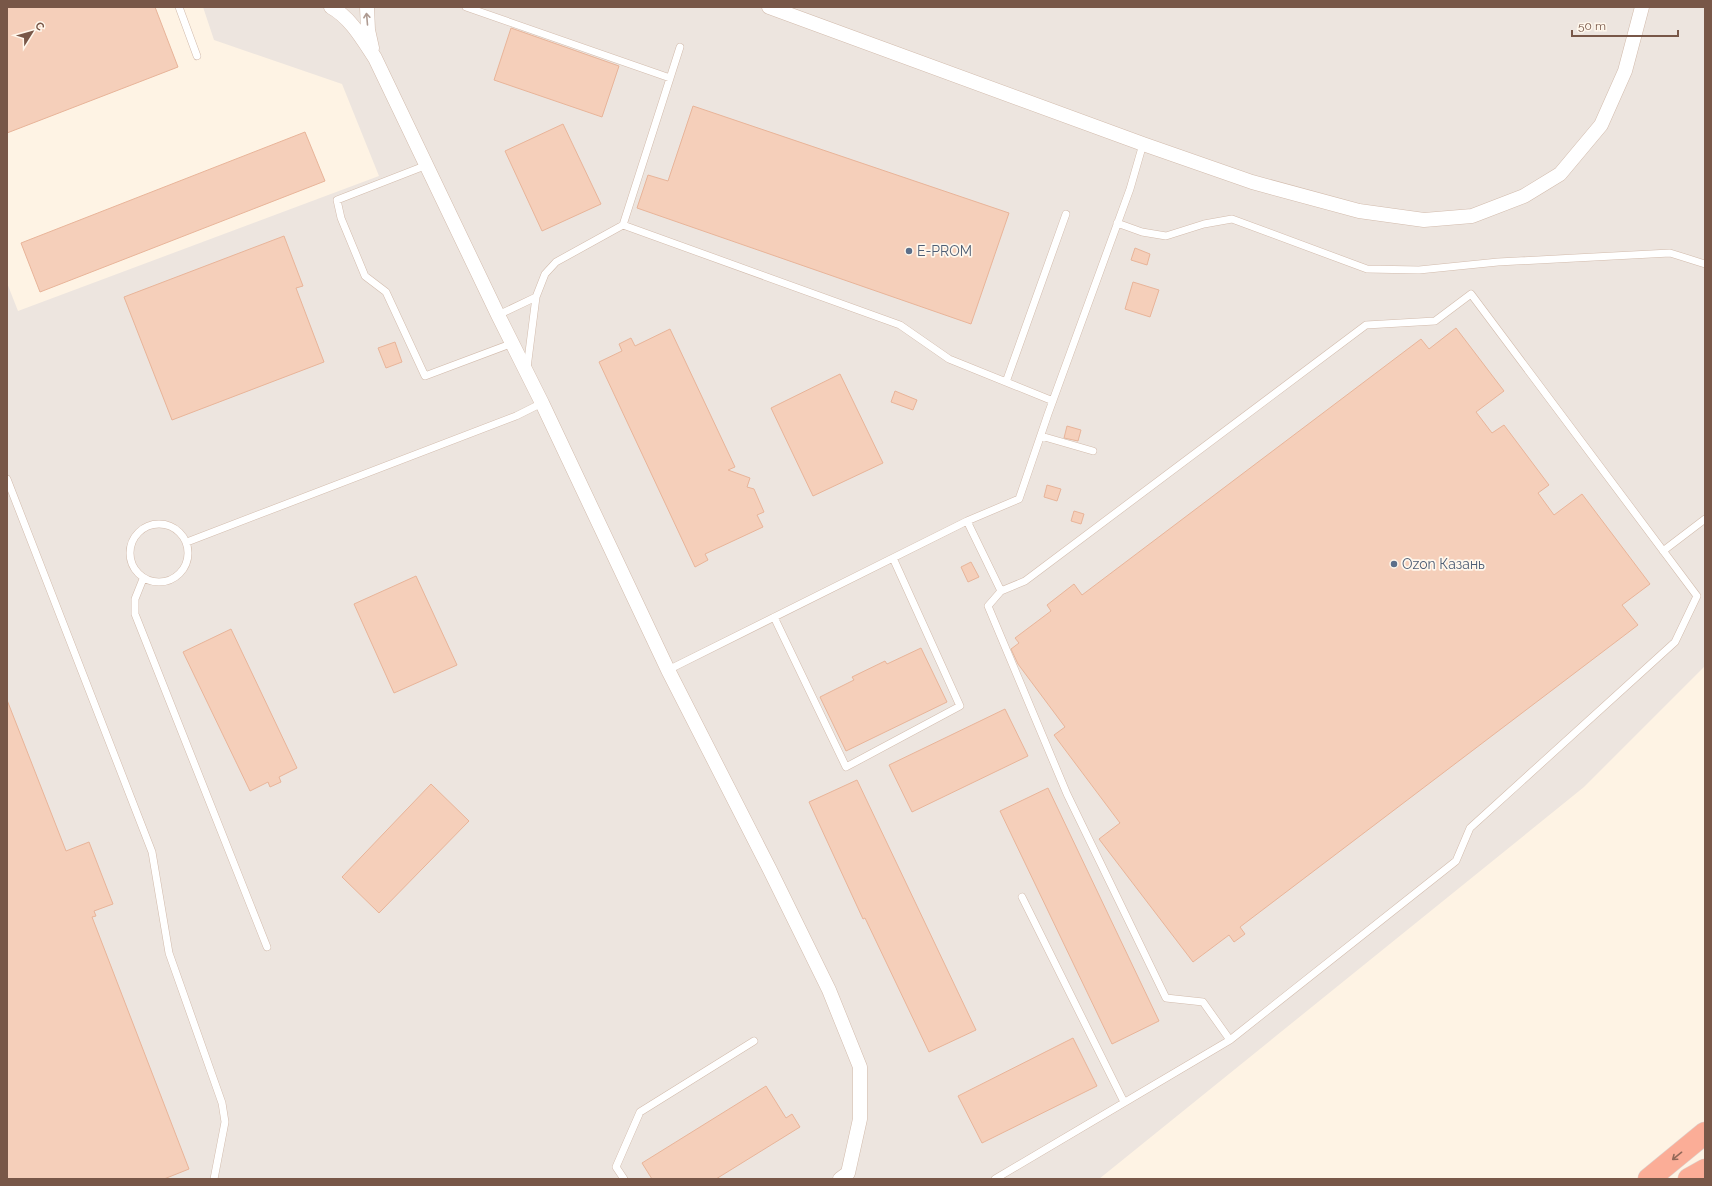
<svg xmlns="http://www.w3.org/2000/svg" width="1712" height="1186" font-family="Raleway,sans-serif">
  <rect width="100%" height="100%" fill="#fef3e4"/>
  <path fill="#ede5df" d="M 203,7 L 1705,7 L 1705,666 L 1584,787 L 1099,1179 L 7,1179 L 7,283 L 18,311 L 379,176 L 342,84 L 214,40 Z"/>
  <path fill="#f5cfba" stroke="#e8b499" d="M 7,7 L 155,7 L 178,67 L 7,133 Z
    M 511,28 L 619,66 L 602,117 L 494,80 Z
    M 693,106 L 1009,213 L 971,324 L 637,208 L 648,175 L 668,181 Z
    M 563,124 L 601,204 L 542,231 L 505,151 Z
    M 305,132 L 325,181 L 40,292 L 21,243 Z
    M 284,236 L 303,286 L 296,288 L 324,362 L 172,420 L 124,297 Z
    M 1135,248 L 1150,254 L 1147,265 L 1131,260 Z
    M 1133,282 L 1159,290 L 1150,317 L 1125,309 Z
    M 1456,328 L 1504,391 L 1476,412 L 1492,433 L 1504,425 L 1549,485 L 1538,493 L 1554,515 L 1582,494 L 1650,584 L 1622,605 L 1638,625 L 1240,927 L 1245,934 L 1234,942 L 1229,935 L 1193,962 L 1099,839 L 1120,823 L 1054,735 L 1065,727 L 1018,664 L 1011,649 L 1019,643 L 1015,638 L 1051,611 L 1047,605 L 1074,584 L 1082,595 L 1421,339 L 1429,349 Z
    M 670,329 L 735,467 L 728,470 L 750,478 L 747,487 L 754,489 L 764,512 L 757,515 L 763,527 L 705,554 L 708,560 L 695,567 L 599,362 L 622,351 L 619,344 L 631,338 L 635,346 Z
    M 395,342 L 402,362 L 386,368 L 378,348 Z
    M 840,374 L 883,463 L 813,496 L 771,408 Z
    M 895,391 L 917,400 L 913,410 L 891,402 Z
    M 1067,426 L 1081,430 L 1078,441 L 1064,438 Z
    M 1047,485 L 1061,489 L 1057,501 L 1044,497 Z
    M 1074,511 L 1084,514 L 1081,524 L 1071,521 Z
    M 971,562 L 979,577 L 968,582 L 961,567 Z
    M 416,576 L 457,665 L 394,693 L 354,604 Z
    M 231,629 L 297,768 L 279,777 L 281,782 L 270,787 L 268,782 L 250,791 L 183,652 Z
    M 921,648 L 947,702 L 846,751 L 820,697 L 854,680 L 852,677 L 885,661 L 887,664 Z
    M 7,700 L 66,851 L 89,842 L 113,904 L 94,911 L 96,916 L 92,917 L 189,1169 L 164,1179 L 7,1179 Z
    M 1005,709 L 1028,756 L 912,812 L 889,765 Z
    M 857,780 L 976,1030 L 929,1052 L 865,918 L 863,919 L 809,802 Z
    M 431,784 L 469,821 L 379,913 L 342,877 Z
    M 1048,788 L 1159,1021 L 1112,1044 L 1000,811 Z
    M 1073,1038 L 1097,1086 L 982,1143 L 958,1096 Z
    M 766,1086 L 786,1118 L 792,1114 L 800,1127 L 716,1179 L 652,1179 L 642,1163 Z"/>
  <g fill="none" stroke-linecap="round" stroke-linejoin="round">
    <defs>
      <path id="lane" d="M 179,7 L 197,56
        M 466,7 L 670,78
        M 427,165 L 337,200 L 341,218 L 365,276 L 386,292 L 425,376 L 513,343
        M 1117,223 L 1142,232 L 1166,236 L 1204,224 L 1232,219 L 1367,269 L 1419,270 L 1498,262 L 1670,253 L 1705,264
        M 623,225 L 900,325 L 949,359 L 1053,401
        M 498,315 L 536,297 L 545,274 L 556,262 L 623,225 L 680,47
        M 527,368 L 536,297
        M 1006,382 L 1066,214
        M 1041,436 L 1093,451
        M 7,479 L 152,852 L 169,953 L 222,1103 L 225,1122 L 214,1179
        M 967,521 L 1001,591 L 988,606 L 1067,794 L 1166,998 L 1203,1002 L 1230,1040 L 1456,861 L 1470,828 L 1675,642 L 1697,596 L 1471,294 L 1435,321 L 1366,325 L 1025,581 L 1001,591
        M130 553a29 29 0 1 1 58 0a29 29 0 1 1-58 0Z
        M 187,542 L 516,416 L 542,403
        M 1663,551 L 1705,519
        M 143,579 L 135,599 L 135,614 L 267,947
        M 774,617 L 846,767 L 960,706 L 893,558
        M 668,670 L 967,521 L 1019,499 L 1048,414 L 1130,189 L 1143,144
        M 1022,897 L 1124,1102
        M 624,1179 L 616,1167 L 640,1112 L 754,1041
        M 995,1179 L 1230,1040"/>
      <path id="street" d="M 331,7 C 351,18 363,40 375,58 L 498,315 L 542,403 L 668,670 L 770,870 L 829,990 L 860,1067 L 860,1119 L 848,1173 L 840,1179
        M 367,7 L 368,30 L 372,48
        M 769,7 L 1143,144 L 1252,182 L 1359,211 L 1424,220 L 1472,216 L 1524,196 L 1560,174 L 1601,125 L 1625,71 L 1642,7"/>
      <path id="highway" d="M 1649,1179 L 1705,1133
        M 1689,1179 L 1705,1170"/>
    </defs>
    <use href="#lane" stroke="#d2bbac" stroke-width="8"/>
    <use href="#street" stroke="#d2bbac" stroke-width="15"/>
    <use href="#highway" stroke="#dcd3cf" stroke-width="23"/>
    <use href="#lane" stroke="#fff" stroke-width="7"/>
    <use href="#street" stroke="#fff" stroke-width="14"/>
    <use href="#highway" stroke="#fbad97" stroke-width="22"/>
  </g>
  <defs><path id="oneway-shaft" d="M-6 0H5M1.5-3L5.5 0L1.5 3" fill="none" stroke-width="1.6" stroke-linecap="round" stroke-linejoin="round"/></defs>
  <use stroke="#ae9a91" href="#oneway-shaft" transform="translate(367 19) rotate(-95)"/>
  <use stroke="#926858" href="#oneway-shaft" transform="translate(1677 1156) rotate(141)"/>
  <g fill="#5c6f8a" stroke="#fff7ec" stroke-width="1.5">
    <circle cx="909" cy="251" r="4"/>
    <circle cx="1394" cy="564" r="4"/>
  </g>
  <g text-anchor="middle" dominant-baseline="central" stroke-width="3.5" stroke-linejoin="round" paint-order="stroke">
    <g font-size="14" fill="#4e5e75" stroke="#fff7ec" text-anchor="start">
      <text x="917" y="251">E-PROM</text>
      <text x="1402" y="564">Ozon Казань</text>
    </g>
  </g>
  <rect width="1712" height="1186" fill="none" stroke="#785748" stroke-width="16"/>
  <g transform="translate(32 32) rotate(53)" stroke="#fff7ec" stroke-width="3" paint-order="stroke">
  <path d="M0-3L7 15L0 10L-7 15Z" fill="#785748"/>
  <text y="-6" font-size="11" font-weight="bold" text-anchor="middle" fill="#785748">С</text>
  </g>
  <path d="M1572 30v6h106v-6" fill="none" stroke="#785748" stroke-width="2"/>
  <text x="1578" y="30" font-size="12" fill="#785748" stroke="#fff7ec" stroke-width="3" paint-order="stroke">50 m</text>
</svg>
